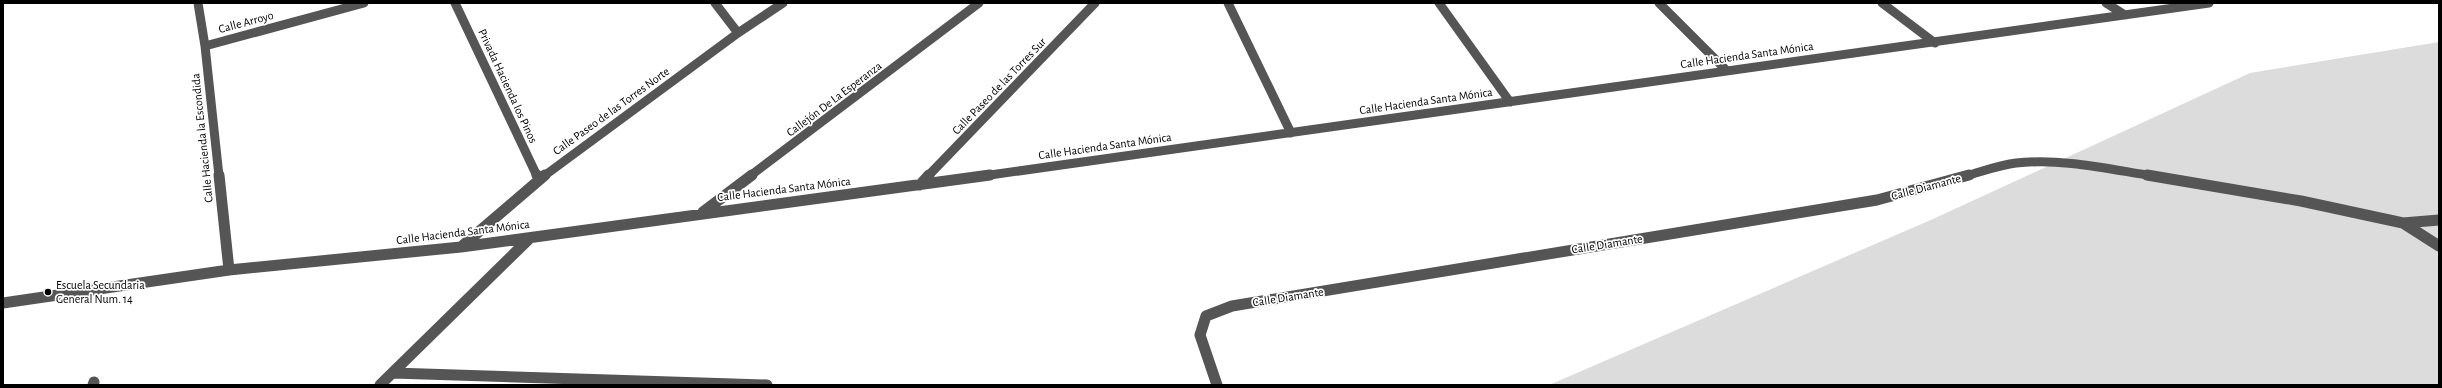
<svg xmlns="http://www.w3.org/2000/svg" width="2442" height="388" font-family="'Alegreya Sans',sans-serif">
  <rect width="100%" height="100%" fill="#fff"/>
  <path fill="#dcdcdc" d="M 2439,42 L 2439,385 L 1549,385 L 1933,219 L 2250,73 Z"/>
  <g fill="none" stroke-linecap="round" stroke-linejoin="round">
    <path stroke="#555" stroke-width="9" d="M 198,3 L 205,46 L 219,176
      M 455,3 L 537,176
      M 715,3 L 738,33
      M 1228,3 L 1291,133
      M 1439,3 L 1510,102
      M 1659,3 L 1727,71
      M 1882,3 L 1935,43
      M 2106,3 L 2125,15
      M 205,46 L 364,3
      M 544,176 L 738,33 L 783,3
      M 750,176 L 979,3
      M 928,176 L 1095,3
      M 983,176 L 2209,3
      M 1965,176 C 1981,172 1999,165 2016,163 C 2062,158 2108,169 2153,176"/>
    <path stroke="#555" stroke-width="11" d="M 219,175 L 229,270
      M 537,175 L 539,180
      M 2147,175 L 2301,201 L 2403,223 L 2439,220
      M 920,185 L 929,175
      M 703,212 L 752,175
      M 2403,223 L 2439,246
      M 461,247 L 545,175
      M 3,303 L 229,270 L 461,247 L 990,175
      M 393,373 L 767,385
      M 93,385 L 94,382
      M 380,385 L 530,238
      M 1217,385 L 1200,335 L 1206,316 L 1232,306 L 1877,200 L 1969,175"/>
  </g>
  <circle fill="#000" stroke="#fff" stroke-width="1.5" cx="48" cy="292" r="4"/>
  <g text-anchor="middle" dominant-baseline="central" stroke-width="3.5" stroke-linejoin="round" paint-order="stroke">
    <g font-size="12" fill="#000" stroke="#fff">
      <text transform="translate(246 22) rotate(-15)">Calle Arroyo</text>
      <text transform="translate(1747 55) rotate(-8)">Calle Hacienda Santa Mónica</text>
      <text transform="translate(508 86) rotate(65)">Privada Hacienda los Pinos</text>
      <text transform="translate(999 86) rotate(-46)">Calle Paseo de las Torres Sur</text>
      <text transform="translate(834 99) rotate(-37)">Callejón De La Esperanza</text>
      <text transform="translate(1426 101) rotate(-8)">Calle Hacienda Santa Mónica</text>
      <text transform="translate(611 111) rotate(-36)">Calle Paseo de las Torres Norte</text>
      <text transform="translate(202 138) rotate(-96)">Calle Hacienda la Escondida</text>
      <text transform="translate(1105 146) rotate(-8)">Calle Hacienda Santa Mónica</text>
      <text transform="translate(1926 187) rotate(-15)">Calle Diamante</text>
      <text transform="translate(784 189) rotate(-7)">Calle Hacienda Santa Mónica</text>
      <text transform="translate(463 232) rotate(-7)">Calle Hacienda Santa Mónica</text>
      <text transform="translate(1607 244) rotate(-9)">Calle Diamante</text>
      <text transform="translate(1288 297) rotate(-9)">Calle Diamante</text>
    </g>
    <g font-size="12" fill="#000" stroke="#fff" text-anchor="start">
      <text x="56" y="285">Escuela Secundaria<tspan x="56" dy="14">General Num. 14</tspan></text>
    </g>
  </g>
  <rect width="2442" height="388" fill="none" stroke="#000000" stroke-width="8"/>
</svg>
